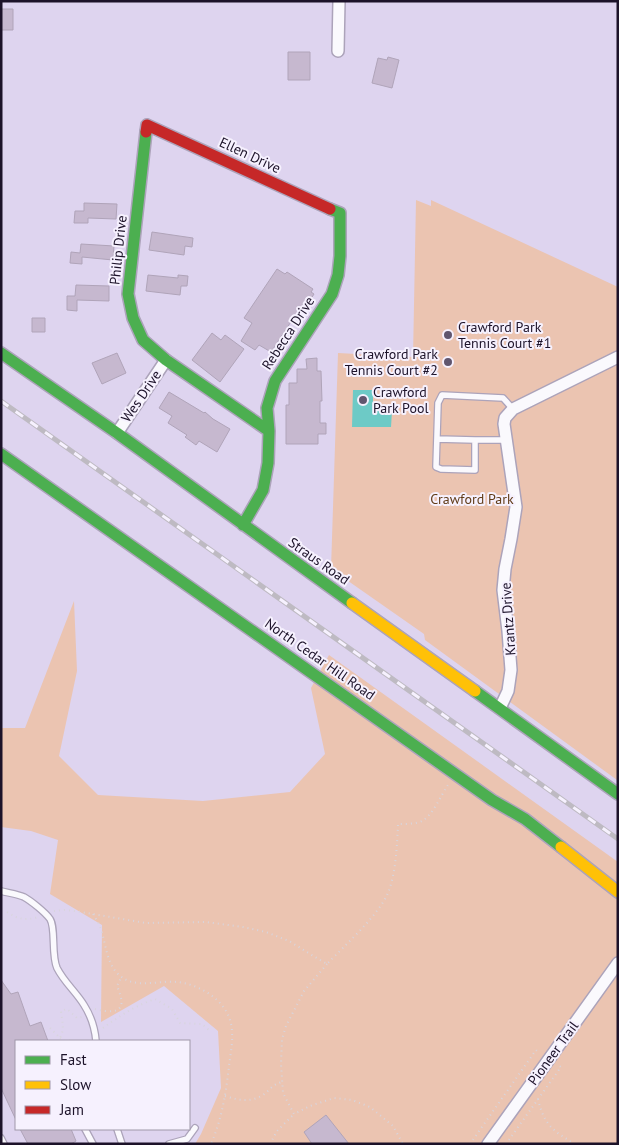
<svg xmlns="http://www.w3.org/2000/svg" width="619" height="1145" font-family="'PT Sans',sans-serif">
  <rect width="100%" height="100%" fill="#ded4ef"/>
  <path fill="#ebc4b1" d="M 416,200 L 431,206 L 431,200 L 618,287 L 617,780 L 425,640 L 424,634 L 331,569 L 338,353 L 413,357 Z
    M 74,601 L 77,671 L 59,756 L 98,795 L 203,801 L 290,792 L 325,754 L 311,688 L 329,655 L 618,862 L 618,1144 L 195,1144 L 201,1134 L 221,1088 L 218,1031 L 164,986 L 101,1022 L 102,925 L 50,894 L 58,840 L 31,831 L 1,827 L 1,728 L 25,728 Z"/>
  <path fill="#6dcac6" d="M 353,390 L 373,390 L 373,411 L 392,411 L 391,427 L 352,427 Z"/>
  <path fill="#c6b8cf" stroke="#b0a4b9" d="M 1,9 L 13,9 L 13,30 L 1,30 Z
    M 288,52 L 310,52 L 310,80 L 288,80 Z
    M 388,57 L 399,60 L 392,88 L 372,83 L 378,58 L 387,60 Z
    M 84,203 L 117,204 L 116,219 L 88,218 L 88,223 L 74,223 L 75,211 L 84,211 Z
    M 152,232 L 193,238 L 192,247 L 185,246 L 184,255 L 149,250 Z
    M 81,244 L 114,246 L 113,260 L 82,257 L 82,264 L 70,263 L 71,252 L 80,253 Z
    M 277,269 L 285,274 L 287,272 L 313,289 L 311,292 L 314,294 L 307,305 L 304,302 L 271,352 L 259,345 L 255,350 L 241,341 L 252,323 L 244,318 Z
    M 148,275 L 178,278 L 178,275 L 188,276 L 187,286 L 181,286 L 180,295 L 146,291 Z
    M 76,285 L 109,286 L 109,301 L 77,300 L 77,311 L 67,310 L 67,296 L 75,296 Z
    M 32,318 L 45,318 L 45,332 L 32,332 Z
    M 212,333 L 221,340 L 225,335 L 244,349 L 220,382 L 192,360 Z
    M 117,353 L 126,373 L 102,384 L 92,363 Z
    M 317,358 L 317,371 L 321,371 L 322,401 L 320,401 L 320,423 L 326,423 L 326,434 L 318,434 L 318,444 L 286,444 L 286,405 L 289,405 L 289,383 L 297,383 L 297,369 L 307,369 L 306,359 Z
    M 169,392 L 204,413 L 205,412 L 213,419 L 230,429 L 217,452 L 199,441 L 196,445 L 185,437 L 187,435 L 168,423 L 172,416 L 159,408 Z
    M 1,980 L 11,994 L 18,992 L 30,1026 L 41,1022 L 48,1041 L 16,1041 L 16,1120 L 1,1088 Z
    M 326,1115 L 349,1144 L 312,1144 L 304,1132 Z
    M 20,1129 L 71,1129 L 76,1141 L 71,1144 L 28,1144 Z"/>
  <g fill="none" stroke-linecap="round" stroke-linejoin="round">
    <defs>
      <path id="lane" d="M 437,439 L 475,440
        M 507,440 L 475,440 L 475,470 L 441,469 L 436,467 L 438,403 L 442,395 L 503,398 L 513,409
        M 1,891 C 8,893 17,894 24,897 C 31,901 45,912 50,919 C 56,928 51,955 57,968 C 64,982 76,992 84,1005 C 91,1016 95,1029 96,1041
        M 85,1129 L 93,1144
        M 117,1129 L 122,1144
        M 1,1138 L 4,1144
        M 169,1144 L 187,1139 L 195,1128"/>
      <path id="street" d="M 338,51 L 339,1
        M 117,433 L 166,360
        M 500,708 L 508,691 L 511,670 L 508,631 L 503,590 L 505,569 L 511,539 L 516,507 L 504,424 L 505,418 L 513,409 L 618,357
        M 488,1144 L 618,963"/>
      <path id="fast" d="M 146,132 L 128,294 L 133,318 L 143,340 L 166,360 L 269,431
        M 1,353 L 117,433 L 352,603
        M 1,454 L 492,800 L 525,819 L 561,847
        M 243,525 L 263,490 L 268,463 L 269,431 L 267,408 L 275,381 L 332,294 L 338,275 L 340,256 L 340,213 L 330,209
        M 475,691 L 618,794"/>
      <path id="slow" d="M 352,603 L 475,691
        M 561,847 L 618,892"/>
      <path id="jam" d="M 146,132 L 147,125 L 330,209"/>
    </defs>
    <use href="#lane" stroke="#aca3ba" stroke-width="8"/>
    <use href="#street" stroke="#aca3ba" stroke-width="14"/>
    <use href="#fast" stroke="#aca3ba" stroke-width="14"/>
    <use href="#slow" stroke="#aca3ba" stroke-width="14"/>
    <use href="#jam" stroke="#aca3ba" stroke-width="14"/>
    <path stroke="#d8d5dd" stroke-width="2" stroke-dasharray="1 4" stroke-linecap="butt" d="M 54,911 L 64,910 L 75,911 L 146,923 L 206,922 L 243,927 L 266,932 L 289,941 L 315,957 L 327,964 C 345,945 378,916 388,893 C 396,873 397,845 398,824 C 406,824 416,824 422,821 C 433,815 441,795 448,785
      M 7,912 C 18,919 25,921 38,917
      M 93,914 C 95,917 97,921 99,924 C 106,940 105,961 118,974 C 134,990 157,980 177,982 C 197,984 221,997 229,1017 C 235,1032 231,1050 229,1066 C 226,1092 222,1119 211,1144
      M 327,964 L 304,991 L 286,1026 L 282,1039 L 281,1064 L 283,1093 L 294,1114 L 310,1106 L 334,1098 L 352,1100 L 370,1107 L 393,1126 L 403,1144
      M 95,1009 C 99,1010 103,1011 107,1011 C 127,1013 122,998 117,986 L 122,976
      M 50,1028 L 60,1038 C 65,1029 62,1021 61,1011 L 67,1009 L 77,1018 L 82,1017
      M 103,1028 C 119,1016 137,1005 155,999 L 172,1009 L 180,1023 L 202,1024 L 210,1031
      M 60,1038 L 65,1041 L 72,1040 L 72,1041
      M 225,1096 C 238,1100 250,1103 263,1095 C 270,1090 273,1084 282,1082
      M 538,1099 C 544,1125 553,1131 575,1144
      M 270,1144 L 277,1131 L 294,1114
      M 470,1144 L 536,1050 L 539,1053
      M 506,1144 L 561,1067 L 558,1065"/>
    <use href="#lane" stroke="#faf9fd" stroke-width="5.5"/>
    <use href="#street" stroke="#faf9fd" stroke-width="11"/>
    <use href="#fast" stroke="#4caf50" stroke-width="11"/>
    <use href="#slow" stroke="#ffc107" stroke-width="11"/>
    <use href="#jam" stroke="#c62828" stroke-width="11"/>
    <defs>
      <path id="rail" d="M 1,401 L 618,839"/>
    </defs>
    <use href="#rail" stroke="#bebac2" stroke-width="5"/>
    <use href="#rail" stroke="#f6f1fe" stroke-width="3" stroke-dasharray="9" stroke-linecap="butt"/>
  </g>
  <g fill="#60566e" stroke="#f6f1fe" stroke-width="2">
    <circle cx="448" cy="335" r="5"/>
    <circle cx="448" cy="362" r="5"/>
    <circle cx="363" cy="400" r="5"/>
  </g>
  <g text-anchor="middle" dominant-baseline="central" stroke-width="4" stroke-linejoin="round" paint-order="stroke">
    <g font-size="14" fill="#1c1229" stroke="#f6f1fe">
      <text transform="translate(250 155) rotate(25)">Ellen Drive</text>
      <text transform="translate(118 250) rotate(-84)">Philip Drive</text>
      <text transform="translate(288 333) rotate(-57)">Rebecca Drive</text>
      <text transform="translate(141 396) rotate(-56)">Wes Drive</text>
      <text transform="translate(319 561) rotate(35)">Straus Road</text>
      <text transform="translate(508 619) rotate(-94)">Krantz Drive</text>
      <text transform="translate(320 659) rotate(35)">North Cedar Hill Road</text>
      <text transform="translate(553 1053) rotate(-54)">Pioneer Trail</text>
    </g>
    <g font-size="14" fill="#1c1229" stroke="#f6f1fe" text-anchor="start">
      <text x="458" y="327">Crawford Park<tspan x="458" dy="16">Tennis Court #1</tspan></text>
      <text x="438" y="354" text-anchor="end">Crawford Park<tspan x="438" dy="16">Tennis Court #2</tspan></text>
      <text x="373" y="392">Crawford<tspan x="373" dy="16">Park Pool</tspan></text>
    </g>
    <g font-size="14" fill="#613c18" stroke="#f6f1fe">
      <text x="472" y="499">Crawford Park</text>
    </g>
  </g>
  <rect width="619" height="1145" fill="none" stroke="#1c1229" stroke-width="5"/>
  <rect x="15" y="1040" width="175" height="90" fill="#f6f1fe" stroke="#9f98a9"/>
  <rect x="25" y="1056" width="25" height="8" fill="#4caf50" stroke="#9f98a9"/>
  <text x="60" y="1065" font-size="15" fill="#1c1229">Fast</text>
  <rect x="25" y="1081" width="25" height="8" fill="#ffc107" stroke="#9f98a9"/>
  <text x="60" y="1090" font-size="15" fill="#1c1229">Slow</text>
  <rect x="25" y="1106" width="25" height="8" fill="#c62828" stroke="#9f98a9"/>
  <text x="60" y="1115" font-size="15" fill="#1c1229">Jam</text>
</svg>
